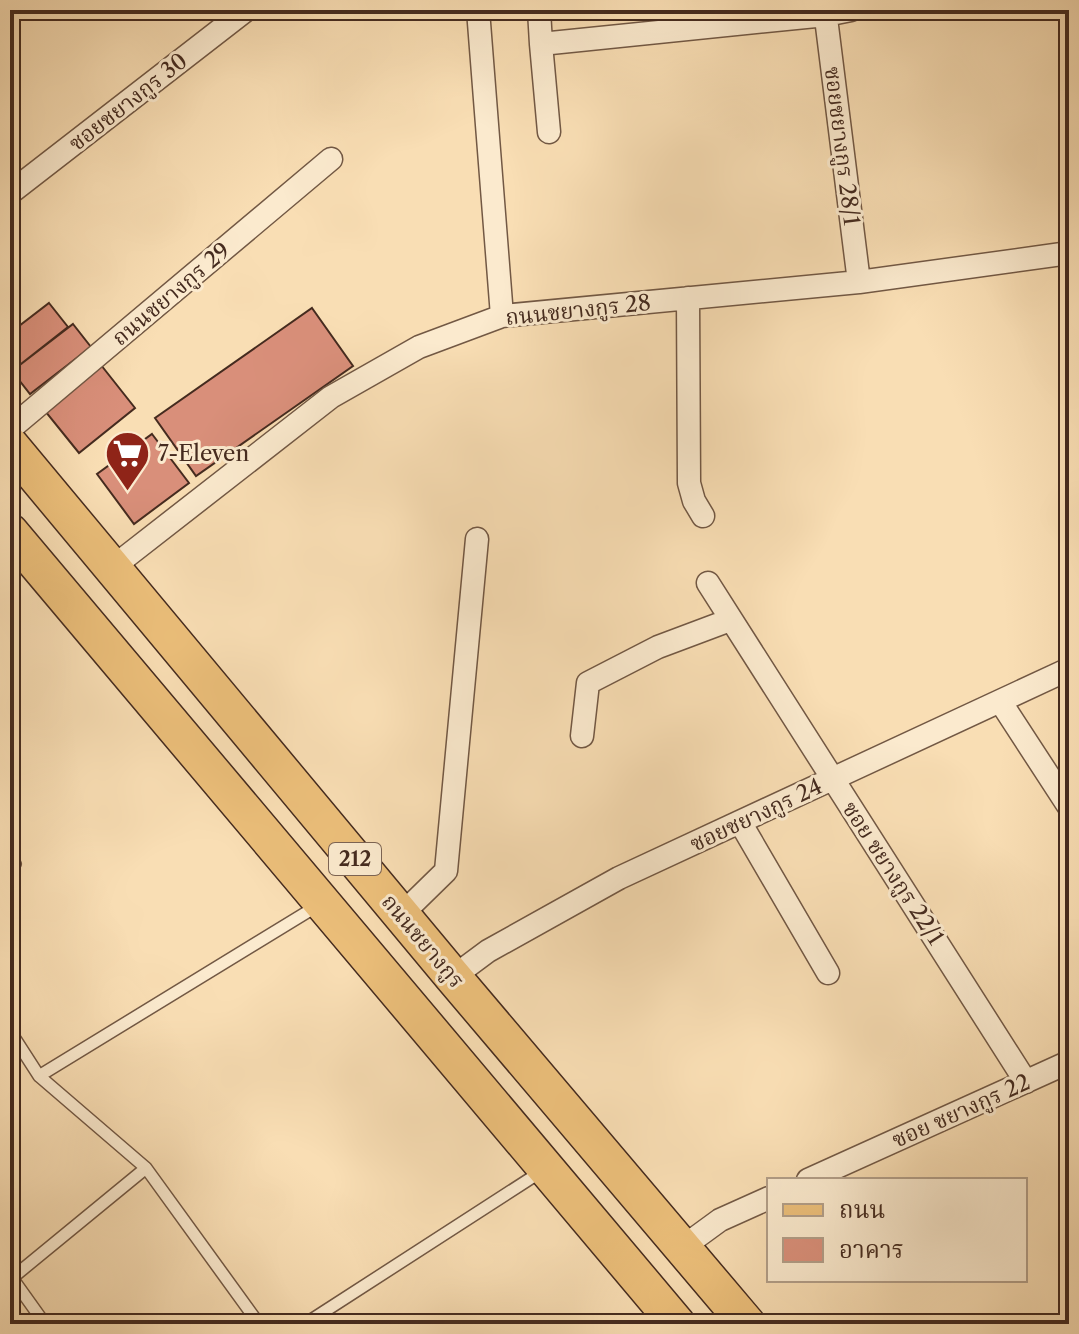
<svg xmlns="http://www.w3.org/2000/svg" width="1079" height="1334" font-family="'Libre Caslon Text','Noto Serif Thai',serif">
  <rect width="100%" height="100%" fill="#f9deb4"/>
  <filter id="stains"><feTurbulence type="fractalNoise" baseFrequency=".0025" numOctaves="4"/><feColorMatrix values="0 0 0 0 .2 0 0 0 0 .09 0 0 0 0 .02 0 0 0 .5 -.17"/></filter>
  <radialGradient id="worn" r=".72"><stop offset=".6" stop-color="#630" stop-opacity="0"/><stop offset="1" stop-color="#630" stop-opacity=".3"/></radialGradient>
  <path fill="#d98f7a" stroke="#452b1f" stroke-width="2" d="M 49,303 L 68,327 L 12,371 L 10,333 Z
    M 312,308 L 353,366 L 196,476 L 155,418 Z
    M 73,324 L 91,347 L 30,394 L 12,371 Z
    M 101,365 L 135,408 L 79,453 L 45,411 Z
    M 152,434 L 189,483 L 134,524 L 97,474 Z"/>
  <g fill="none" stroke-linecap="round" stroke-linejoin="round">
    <defs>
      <path id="lane" d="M 10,856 L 15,864 L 10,870
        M 10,1031 L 39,1076 L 146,1168 L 259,1324
        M 39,1076 L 317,906
        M 10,1275 L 45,1324
        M 12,1278 L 146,1168
        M 305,1324 L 542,1171"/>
      <path id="street" d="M 478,10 L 502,316
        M 539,10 L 541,44 L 826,15 L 851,10
        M 825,10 L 859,282
        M 541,44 L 549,132
        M 10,193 L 246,10
        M 688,298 L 689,483 L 694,501 L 703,516
        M 10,429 L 331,159
        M 113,567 L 331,397 L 419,347 L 502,316 L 859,282 L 1069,253
        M 708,583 L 1026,1082
        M 1000,701 L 1069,807
        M 582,736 L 588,683 L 658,647 L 730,620
        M 740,822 L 828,973
        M 401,915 L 446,871 L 477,539
        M 453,977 L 488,951 L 619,878 L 1069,669
        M 808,1180 L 1069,1062
        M 683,1247 L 720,1220 L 769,1198"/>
      <path id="primary" d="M 10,445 L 453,977 L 747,1324
        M 10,532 L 677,1324"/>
    </defs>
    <use href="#lane" stroke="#725844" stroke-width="14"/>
    <use href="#street" stroke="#725844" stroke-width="25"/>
    <use href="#primary" stroke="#452b1f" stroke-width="39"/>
    <use href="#lane" stroke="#fbeace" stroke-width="11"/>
    <use href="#street" stroke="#fbeace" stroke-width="22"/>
    <use href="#primary" stroke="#ecbf7a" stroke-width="36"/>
  </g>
  <defs>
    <symbol id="supermarket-pin" viewBox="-11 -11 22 30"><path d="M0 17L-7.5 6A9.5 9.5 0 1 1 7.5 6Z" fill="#8f2418" stroke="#fbeace"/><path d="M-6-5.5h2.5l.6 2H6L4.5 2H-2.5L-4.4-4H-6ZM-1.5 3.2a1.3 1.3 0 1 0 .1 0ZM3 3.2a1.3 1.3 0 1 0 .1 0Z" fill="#fff"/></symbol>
  </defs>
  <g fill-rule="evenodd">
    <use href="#supermarket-pin" x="102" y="428" width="51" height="69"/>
  </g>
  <g text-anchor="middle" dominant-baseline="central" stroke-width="6" stroke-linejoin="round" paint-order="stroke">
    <rect fill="#fbeace" stroke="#7c6454" stroke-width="2" x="329" y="843" width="52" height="32" rx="6"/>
    <g font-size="20" font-weight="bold" fill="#452b1f">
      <text x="355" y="859">212</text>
    </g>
    <g font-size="22" fill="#452b1f" stroke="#fbeace">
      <text transform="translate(128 102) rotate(-38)">ซอยชยางกูร 30</text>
      <text transform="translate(842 146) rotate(83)">ซอยชยางกูร 28/1</text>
      <text transform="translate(171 294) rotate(-40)">ถนนชยางกูร 29</text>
      <text transform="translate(578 310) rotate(-6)">ถนนชยางกูร 28</text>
      <text transform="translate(756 815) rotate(-25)">ซอยชยางกูร 24</text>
      <text transform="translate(893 873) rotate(57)">ซอย ชยางกูร 22/1</text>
      <text transform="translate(423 941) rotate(50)">ถนนชยางกูร</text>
      <text transform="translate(961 1111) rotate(-24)">ซอย ชยางกูร 22</text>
    </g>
    <g font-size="22" fill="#452b1f" stroke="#fbeace" text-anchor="start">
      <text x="158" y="453">7-Eleven</text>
    </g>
  </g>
  <rect width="1079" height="1334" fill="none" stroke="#f9deb4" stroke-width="40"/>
  <rect x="12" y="12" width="1055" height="1310" fill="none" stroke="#452b1f" stroke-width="4"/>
  <rect x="20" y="20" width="1039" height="1294" fill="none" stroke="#452b1f" stroke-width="2"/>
  <rect x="767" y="1178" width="260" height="104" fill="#fbeace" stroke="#b29e88" stroke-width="2"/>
  <rect x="783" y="1204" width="40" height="12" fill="#ecbf7a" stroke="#b29e88" stroke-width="2"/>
  <text x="839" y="1218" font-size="24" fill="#452b1f">ถนน</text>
  <rect x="783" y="1238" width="40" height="24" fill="#d98f7a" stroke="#b29e88" stroke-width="2"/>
  <text x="839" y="1258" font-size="24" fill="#452b1f">อาคาร</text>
  <rect width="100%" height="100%" filter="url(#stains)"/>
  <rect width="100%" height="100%" fill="url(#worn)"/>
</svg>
